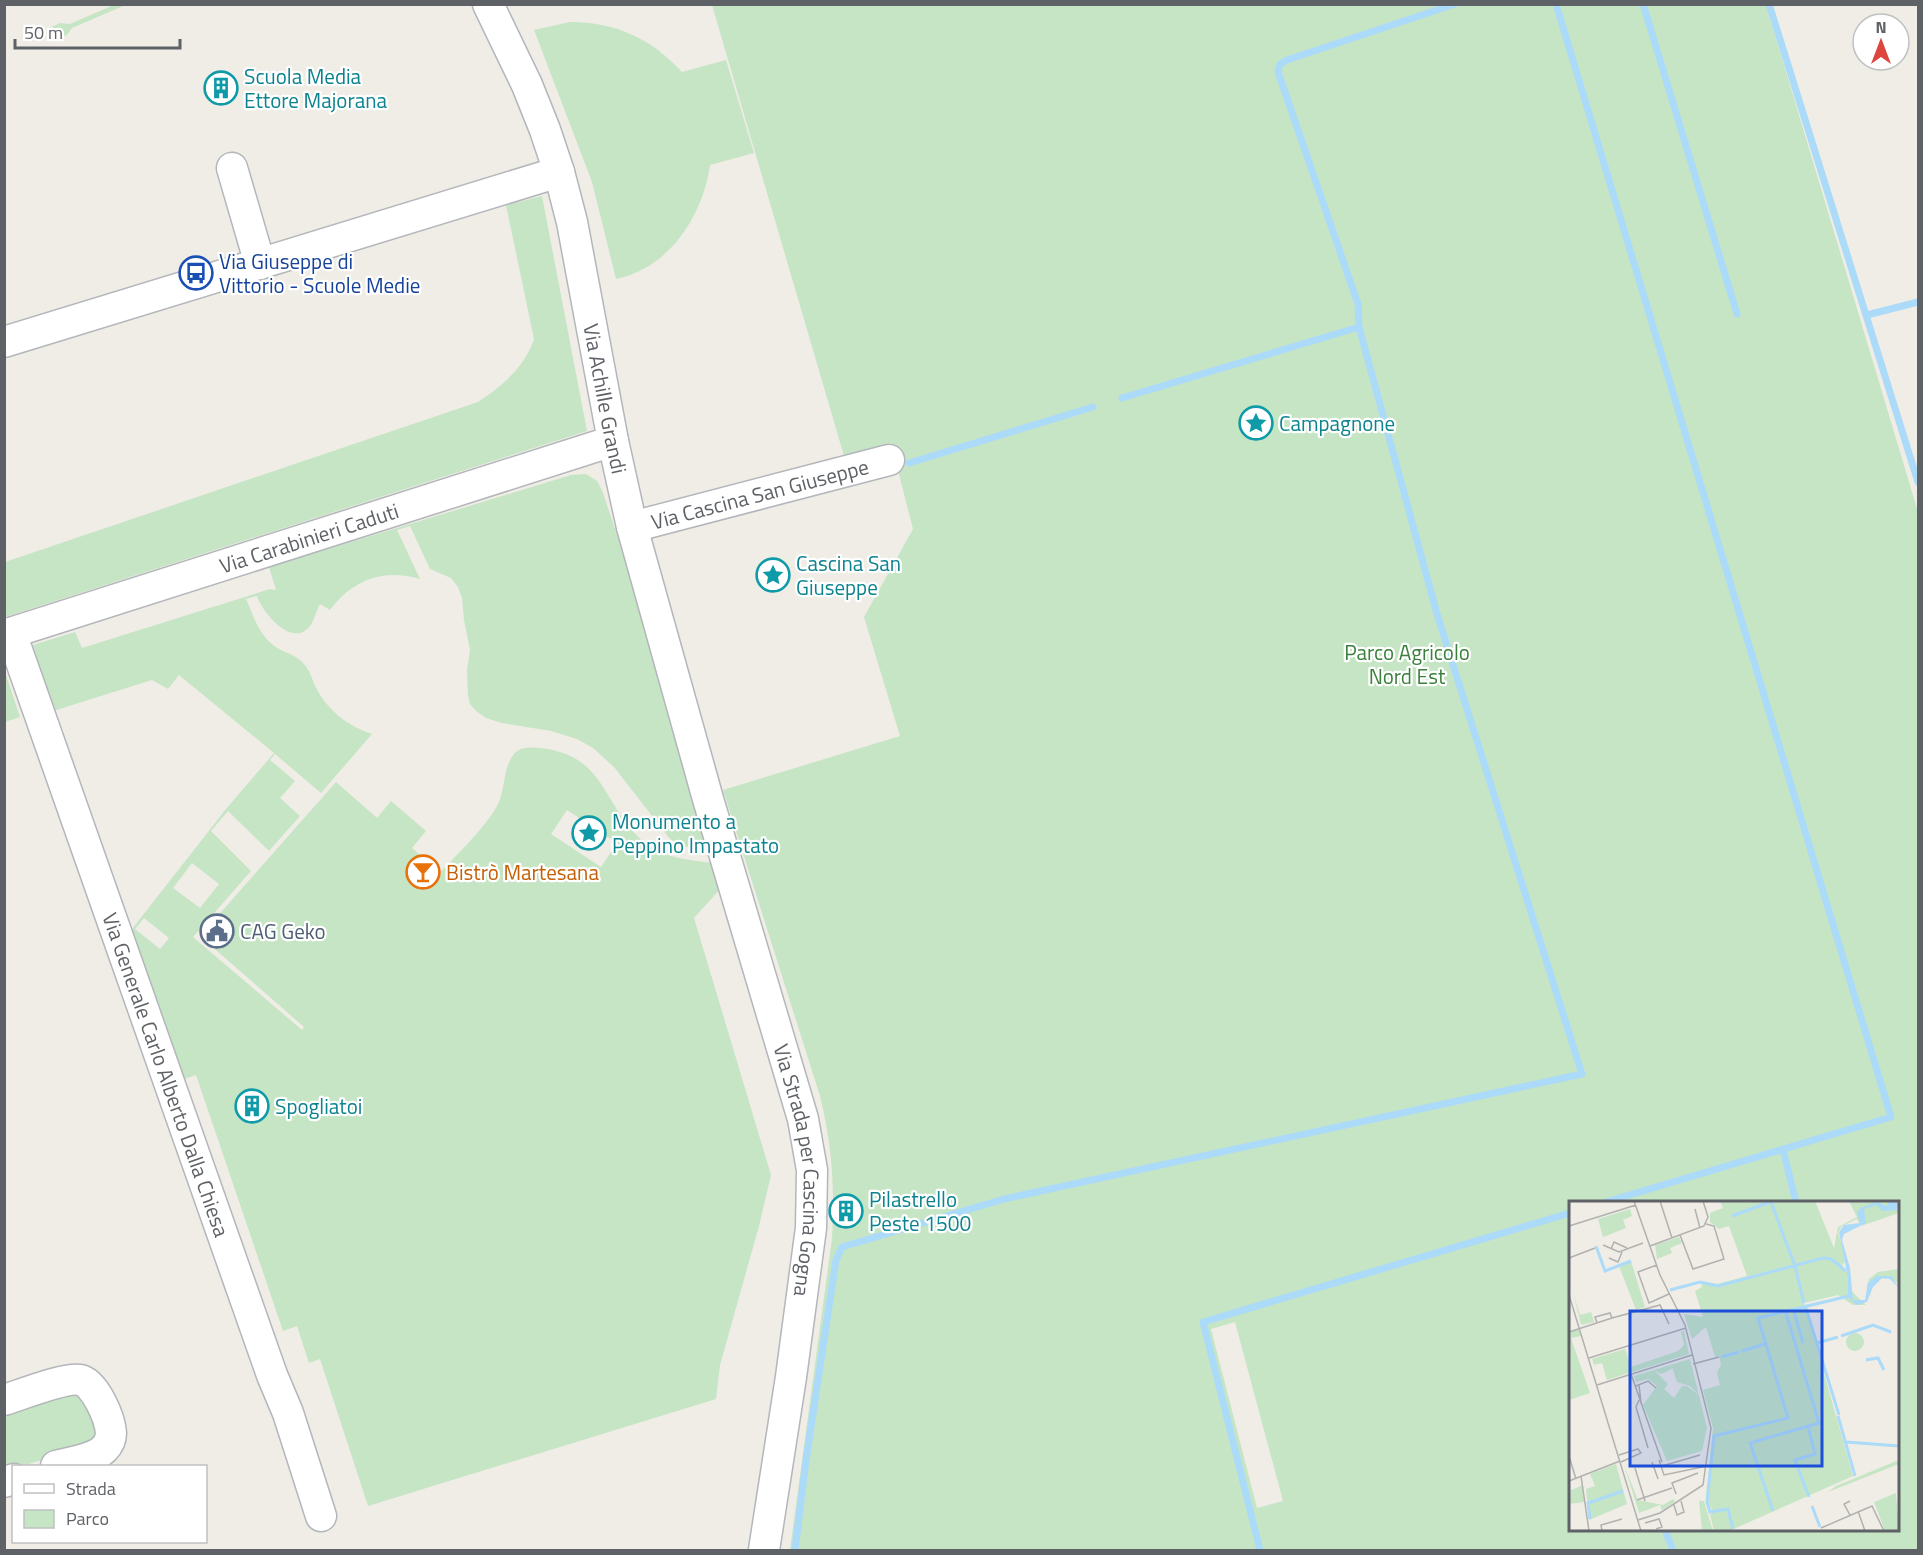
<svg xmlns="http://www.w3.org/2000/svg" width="1923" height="1555" font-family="'Titillium Web',sans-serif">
  <rect width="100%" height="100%" fill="#efede6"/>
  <path fill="#c6e5c5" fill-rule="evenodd" d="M 116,4 L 123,6 L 72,28 L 67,35 L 53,42 L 47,29 L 60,23 L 70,24 Z
    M 712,5 L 1766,5 L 1918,512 L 1918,1550 L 790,1550 L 832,1238 C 835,1187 832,1145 820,1096 L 723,790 L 900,736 L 864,617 L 913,529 L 891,443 L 844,456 ZM 1570,1202 L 1898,1202 L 1898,1530 L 1570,1530 ZM 1235,1322 L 1283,1501 L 1257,1508 L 1211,1329 Z
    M 570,22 C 616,22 652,39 682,72 L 726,60 L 754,153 L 710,165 C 703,215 670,268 616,279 L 592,182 L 534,30 Z
    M 542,196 L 587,431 L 5,617 L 5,562 L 478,402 C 502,386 525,367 534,339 L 506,205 Z
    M 586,474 L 597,481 L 602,490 L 638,598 L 721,888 L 694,918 L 771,1175 L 759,1226 L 720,1365 L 716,1399 L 368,1506 L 320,1359 L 309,1363 L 297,1326 L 283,1331 L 196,1075 L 172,1083 L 125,938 L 226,809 L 274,753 L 179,675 L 168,689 L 152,680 L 53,711 L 33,645 L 75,632 L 82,648 L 270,589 L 276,590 L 269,567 L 571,475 ZM 410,526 L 430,569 L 451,578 L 458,587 L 462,598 L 464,620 L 470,650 L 467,670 L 468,695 L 470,704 L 476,711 L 486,718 L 502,723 L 551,731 L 577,739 L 593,748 L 614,767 L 670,839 L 686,847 L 698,846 L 708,843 L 713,863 C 688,860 664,858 644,842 C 602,807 607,754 539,748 C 530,747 520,747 514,754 C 502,769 506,790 497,806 C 485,828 457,854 440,873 L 412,848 L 426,831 L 391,801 L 377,818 L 336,782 L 200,936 L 304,1027 L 302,1030 L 193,937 L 251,871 L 211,831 L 228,811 L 269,851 L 300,816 L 280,798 L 295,781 L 270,760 L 275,754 L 321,793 L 372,734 C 348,726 328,711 316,688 C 312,679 310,670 303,663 C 297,656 287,653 279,649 C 259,637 255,619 246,599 L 257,596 C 262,612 292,649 310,626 C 314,621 316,611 320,604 L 330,610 C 352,580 384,568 420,579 L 397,530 ZM 567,810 L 617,843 L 601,867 L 551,834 ZM 192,863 L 219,884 L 200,908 L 173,888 ZM 144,918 L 169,938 L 160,949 L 135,929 Z
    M 4,669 L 20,717 L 5,722 L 4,722 Z
    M 76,1388 L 104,1428 L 95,1444 L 22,1466 L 14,1466 L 5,1472 L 5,1411 Z"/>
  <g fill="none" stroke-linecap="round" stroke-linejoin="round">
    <path stroke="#acdaf9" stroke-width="7" d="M 1556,4 L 1891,1117 L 1606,1202
      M 1643,4 L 1737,314
      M 1769,4 L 1918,482
      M 1867,315 L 1918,302
      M 1122,398 L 1359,327
      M 909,463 L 1093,407
      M 1783,1150 L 1796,1202
      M 1665,1530 L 1673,1550
      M 795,1550 L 806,1460 L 836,1260 L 842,1247 L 1004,1199 L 1582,1074 L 1437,614 L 1359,327 L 1358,304 L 1278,72 L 1280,64 L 1287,60 L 1455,4
      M 1260,1550 L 1203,1322 L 1570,1213"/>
    <defs>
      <g id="minor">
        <path id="s1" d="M 488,4 L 527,85 L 545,130 L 559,172 L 572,222 L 613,441 L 632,527 L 708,799 L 803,1119 L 812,1170 L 811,1228 L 791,1377 L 764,1550"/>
        <path d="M 232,168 L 260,264"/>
        <path d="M 4,342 L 559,172"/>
        <path id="s2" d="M 632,527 L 889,460"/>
        <path id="s3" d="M 11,633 L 272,1375 L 288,1413 L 321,1516"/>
        <path id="s4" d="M 4,635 L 613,441"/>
        <path d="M 4,1400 C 20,1395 66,1377 80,1380 C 95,1383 110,1418 111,1433 C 111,1439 108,1445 104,1449 C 93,1460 70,1462 56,1466"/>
        <path d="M 4,1482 L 14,1479"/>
      </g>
    </defs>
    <use href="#minor" stroke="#b3b6ba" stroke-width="33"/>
    <use href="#minor" stroke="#fff" stroke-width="30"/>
  </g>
  <defs>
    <symbol id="building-ring" viewBox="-11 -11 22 22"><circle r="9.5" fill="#fff" stroke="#0f9aa8" stroke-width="1.5"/><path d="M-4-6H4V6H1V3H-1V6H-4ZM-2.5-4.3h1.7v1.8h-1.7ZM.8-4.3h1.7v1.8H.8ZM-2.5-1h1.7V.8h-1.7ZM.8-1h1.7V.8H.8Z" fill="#0f9aa8"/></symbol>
    <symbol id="bus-ring" viewBox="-11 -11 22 22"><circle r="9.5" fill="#fff" stroke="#1a4fb4" stroke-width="1.5"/><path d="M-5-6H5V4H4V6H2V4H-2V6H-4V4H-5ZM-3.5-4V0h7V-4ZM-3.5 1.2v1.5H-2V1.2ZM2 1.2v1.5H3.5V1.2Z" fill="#1a4fb4"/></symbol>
    <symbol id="sight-ring" viewBox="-11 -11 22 22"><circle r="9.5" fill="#fff" stroke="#0f9aa8" stroke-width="1.5"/><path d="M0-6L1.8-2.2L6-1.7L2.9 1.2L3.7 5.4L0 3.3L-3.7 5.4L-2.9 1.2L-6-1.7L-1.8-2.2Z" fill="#0f9aa8"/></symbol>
    <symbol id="bar-ring" viewBox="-11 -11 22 22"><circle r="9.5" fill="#fff" stroke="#e8710a" stroke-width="1.5"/><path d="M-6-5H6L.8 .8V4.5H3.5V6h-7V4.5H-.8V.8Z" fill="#e8710a"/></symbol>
    <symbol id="civic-ring" viewBox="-11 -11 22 22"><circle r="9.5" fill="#fff" stroke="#5c6f8a" stroke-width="1.5"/><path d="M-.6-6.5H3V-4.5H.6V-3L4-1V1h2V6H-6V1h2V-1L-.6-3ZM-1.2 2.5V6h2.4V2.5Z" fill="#5c6f8a"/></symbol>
  </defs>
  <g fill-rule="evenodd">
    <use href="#building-ring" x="202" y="69" width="38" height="38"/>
    <use href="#bus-ring" x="177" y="254" width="38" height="38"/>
    <use href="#sight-ring" x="1237" y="404" width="38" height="38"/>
    <use href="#sight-ring" x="754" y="556" width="38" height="38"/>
    <use href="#sight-ring" x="570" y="814" width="38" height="38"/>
    <use href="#bar-ring" x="404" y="853" width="38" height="38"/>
    <use href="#civic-ring" x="198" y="912" width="38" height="38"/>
    <use href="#building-ring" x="233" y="1087" width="38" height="38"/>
    <use href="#building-ring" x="827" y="1192" width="38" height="38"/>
  </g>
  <g text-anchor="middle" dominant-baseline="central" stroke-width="4.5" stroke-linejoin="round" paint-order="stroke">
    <g font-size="21" fill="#0d838f" stroke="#fff" text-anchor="start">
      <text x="244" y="76">Scuola Media<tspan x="244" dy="24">Ettore Majorana</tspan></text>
      <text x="1279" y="423">Campagnone</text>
      <text x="796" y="563">Cascina San<tspan x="796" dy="24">Giuseppe</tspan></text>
      <text x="612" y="821">Monumento a<tspan x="612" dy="24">Peppino Impastato</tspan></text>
      <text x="275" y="1106">Spogliatoi</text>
      <text x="869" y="1199">Pilastrello<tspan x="869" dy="24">Peste 1500</tspan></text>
    </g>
    <g font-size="21" fill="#164399" stroke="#fff" text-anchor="start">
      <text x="219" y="261">Via Giuseppe di<tspan x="219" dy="24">Vittorio - Scuole Medie</tspan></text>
    </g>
    <g font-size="21" fill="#5e6166" stroke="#fff">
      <text stroke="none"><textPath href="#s1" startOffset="414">Via Achille Grandi</textPath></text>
      <text stroke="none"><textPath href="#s2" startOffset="132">Via Cascina San Giuseppe</textPath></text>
      <text stroke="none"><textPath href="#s4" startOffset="320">Via Carabinieri Caduti</textPath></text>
      <text stroke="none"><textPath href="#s3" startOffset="468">Via Generale Carlo Alberto Dalla Chiesa</textPath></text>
      <text stroke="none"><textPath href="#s1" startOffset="1212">Via Strada per Cascina Gogna</textPath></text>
    </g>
    <g font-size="21" fill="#3b803c" stroke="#fff">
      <text x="1407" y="652">Parco Agricolo<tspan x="1407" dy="24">Nord Est</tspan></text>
    </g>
    <g font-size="21" fill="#c56008" stroke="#fff" text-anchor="start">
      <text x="446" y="872">Bistrò Martesana</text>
    </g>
    <g font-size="21" fill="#4e5e75" stroke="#fff" text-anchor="start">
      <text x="240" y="931">CAG Geko</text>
    </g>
  </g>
  <g transform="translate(1569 1201)">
    <rect width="330" height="330" fill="#efede6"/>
    <path d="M 151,0 L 246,0 L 265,47 L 269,26 L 288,16 L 280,0 L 330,0 L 330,12 L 292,25 L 288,18 L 273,25 L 269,31 L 277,59 L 272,66 L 279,72 L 279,87 L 297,104 L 284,104 L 269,94 L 235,102 L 284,275 L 160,330 L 145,330 L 141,313 L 144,312 L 137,295 L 144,227 L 134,189 L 151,184 L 148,172 L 152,163 L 150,155 L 146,156 L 137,126 L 123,138 L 115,113 L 134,116 L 126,90 L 133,86 L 132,80 L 148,83 L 178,75 L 160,25 L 150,28 L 141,21 L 141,12 L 154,7 ZM 61,8 L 63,15 L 54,19 L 57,27 L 34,36 L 29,18 ZM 110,36 L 113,42 L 101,47 L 103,52 L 88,58 L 86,44 ZM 62,60 L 76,106 L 67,109 L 50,65 ZM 330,68 L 330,100 L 328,82 L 322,77 L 308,78 L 297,88 L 300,78 L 309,71 ZM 4,91 L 11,114 L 22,111 L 25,121 L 12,124 ZM 10,128 L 12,135 L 2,137 L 21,192 L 0,199 L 0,131 ZM 115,130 L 120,153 L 38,179 L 33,162 L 25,164 L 23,158 L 56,148 L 62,166 L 109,150 L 115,144 L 112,131 ZM277 141a9 9 0 1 1 18 0a9 9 0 1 1-18 0ZM 121,158 L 138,227 L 133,250 L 98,260 L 74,204 L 88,185 L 79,178 L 67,181 L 65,175 ZM 102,163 L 108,181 L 121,185 L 132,196 L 118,185 L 113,185 L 105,197 L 95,188 L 99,183 L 86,170 L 92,173 L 103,168 ZM 330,259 L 330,263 L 259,291 L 267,285 ZM 47,263 L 58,303 L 20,319 L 17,288 L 26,285 L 21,273 ZM 55,264 L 69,299 L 94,304 L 104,298 L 106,301 L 93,309 L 91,304 L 70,312 ZM 14,284 L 15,301 L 0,303 L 0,290 ZM 327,292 L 330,329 L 316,330 L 305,301 ZM 130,300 L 135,300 L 144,330 L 133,330 Z" fill="#c6e5c5" fill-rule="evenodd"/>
    <path d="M 319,0 L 329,1 L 328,9 L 313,10 L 308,4 L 295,8 L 297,22 L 275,33 L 273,39 L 281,67 L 284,99 L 296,99 L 299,82 L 308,75 L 322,75 L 330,87 L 321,78 L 313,77 L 304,86 L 298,101 L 287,104 L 279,95 L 279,77 L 270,31 L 275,24 L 291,22 L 288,11 L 292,7 L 307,1 L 318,5 Z" fill="#acdaf9"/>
    <path fill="none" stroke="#acdaf9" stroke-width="3" d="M 202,1 L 226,65 L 235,102M 163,15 L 201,1M 27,45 L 36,70 L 62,60M 101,89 L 131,81 L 149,85 L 254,57 L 262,58 L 277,70M 236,104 L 270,214M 224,107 L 234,142M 272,135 L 304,124 L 322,131M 248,142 L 269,136M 173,150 L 196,143M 152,156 L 170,151M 297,159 L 309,157 L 315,169M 269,215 L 286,275M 239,226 L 246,253 L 226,259 L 240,296M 277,241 L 330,245M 243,305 L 251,326M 204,310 L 181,242 L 250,222 L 216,109M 21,318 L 19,302 L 54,290M 164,328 L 159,308 L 141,311 L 138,301 L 145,235 L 219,217 L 189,117 L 280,95"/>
    <path fill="none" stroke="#b1b1af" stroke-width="1.5" d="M 65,0 L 91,74 L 116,124 L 142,227 L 134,284 L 91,312 L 69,319M 91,0 L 103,37M 126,8 L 131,27M 0,25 L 67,4M 111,34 L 124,68 L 155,58 L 145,25 L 137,23M 34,44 L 50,51 L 74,42M 81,45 L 135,25 L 139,16 L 134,0M 42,48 L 45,41 L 58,47M 0,57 L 26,47M 40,57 L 49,61 L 53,51M 88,64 L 69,71 L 80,102 L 100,93M 0,94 L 72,330M 43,117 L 91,104 L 100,123M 0,131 L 43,117 L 41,112 L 26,116 L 28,122M 20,157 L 117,127M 124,163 L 150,156M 62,173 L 93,261M 28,184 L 123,154M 70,184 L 72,202M 67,185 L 79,180 L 87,187M 70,199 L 67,206 L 79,247M 50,254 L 69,248 L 72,252 L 52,261M 0,255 L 7,278M 90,259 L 95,274 L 138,265M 83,261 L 89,278M 93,265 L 131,254M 66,267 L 76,300M 12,275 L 20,330M 0,280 L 51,260M 107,293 L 103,282 L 129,272M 68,299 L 103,287M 105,304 L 108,314 L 115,311 L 112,300M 289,310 L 296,330M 281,314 L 275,303 L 281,300M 76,322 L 90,318 L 93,326 L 87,328M 252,327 L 303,305 L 315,330M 33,330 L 32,324 L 53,318"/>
    <path fill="#1d4ed8" fill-opacity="0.15" stroke="#1d4ed8" stroke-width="3" d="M 61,110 L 253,110 L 253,265 L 61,265 Z"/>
    <rect width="330" height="330" fill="none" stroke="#5e6166" stroke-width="3"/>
  </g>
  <rect width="1923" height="1555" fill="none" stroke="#5e6166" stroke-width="12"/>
  <rect x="12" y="1465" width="195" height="78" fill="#ffffff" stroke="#bfc0c2" stroke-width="1.5"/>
  <rect x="24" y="1484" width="30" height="9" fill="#ffffff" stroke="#bfc0c2" stroke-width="1.5"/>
  <text x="66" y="1495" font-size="18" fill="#5e6166">Strada</text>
  <rect x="24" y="1510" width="30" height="18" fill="#c6e5c5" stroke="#bfc0c2" stroke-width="1.5"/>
  <text x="66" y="1525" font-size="18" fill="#5e6166">Parco</text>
  <g transform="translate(1881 42)"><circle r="28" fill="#ffffff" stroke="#bfc0c2" stroke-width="1.5"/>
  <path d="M0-4.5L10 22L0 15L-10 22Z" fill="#dd463e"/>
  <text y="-9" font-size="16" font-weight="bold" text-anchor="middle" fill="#5e6166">N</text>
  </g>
  <path d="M15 39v9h165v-9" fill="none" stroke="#5e6166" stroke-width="3"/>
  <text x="24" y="39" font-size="18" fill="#5e6166" stroke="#ffffff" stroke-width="4.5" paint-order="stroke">50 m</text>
</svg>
